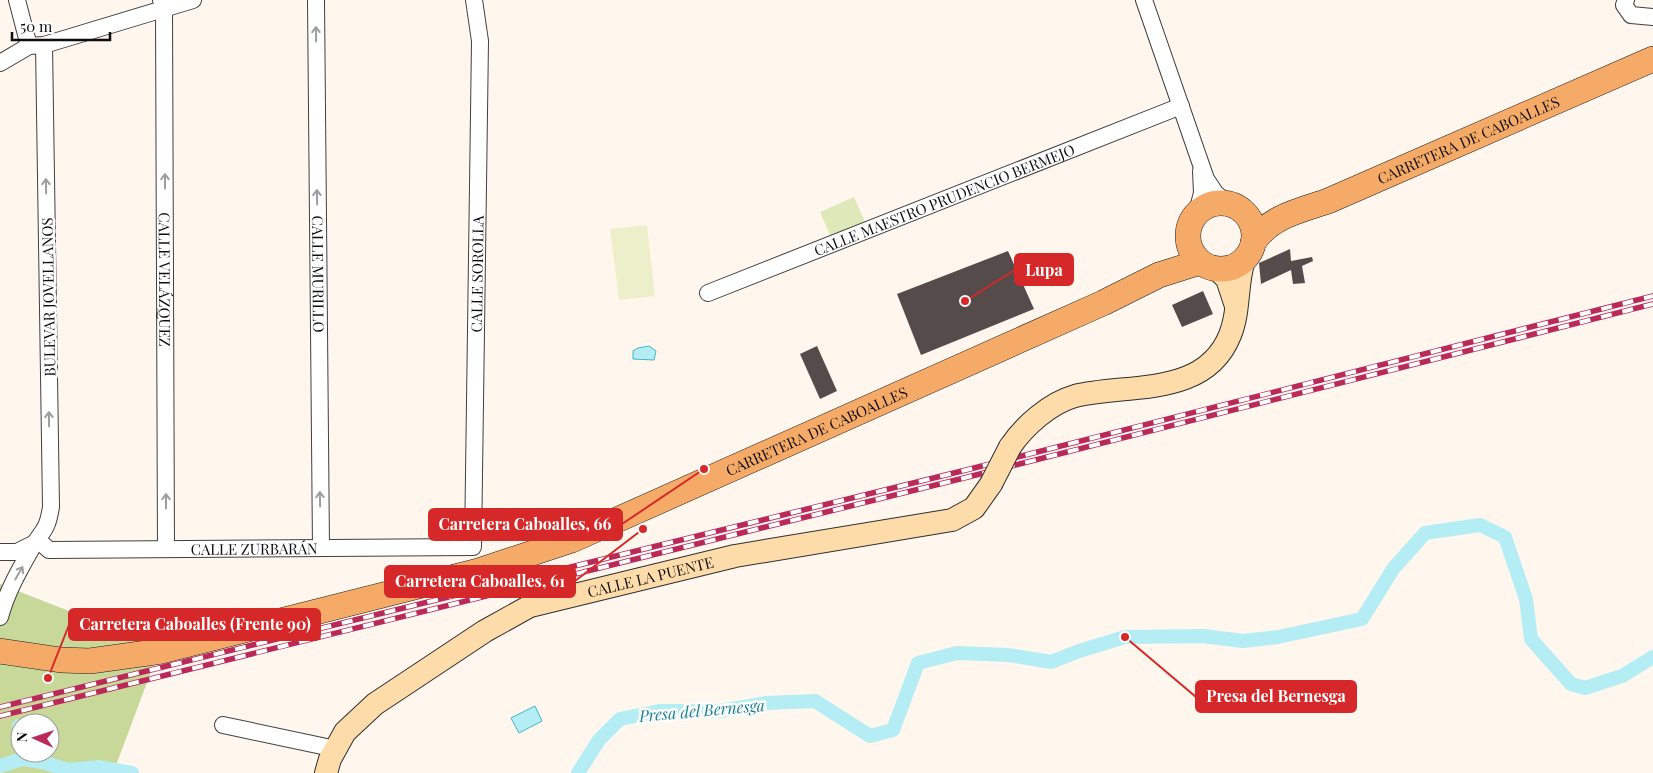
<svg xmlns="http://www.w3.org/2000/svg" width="1653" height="773" font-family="'Playfair Display',serif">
  <rect width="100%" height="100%" fill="#fff6ee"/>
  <path fill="#dee8b8" d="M 854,197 L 865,222 L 831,237 L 820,212 Z"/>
  <path fill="#c7d898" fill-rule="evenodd" d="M 0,584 L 143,640 L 161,645 L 115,768 L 109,773 L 0,773 ZM 20,723 L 50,723 L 50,753 L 20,753 Z"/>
  <path fill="#edefca" d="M 647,225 L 655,296 L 619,300 L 610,229 Z"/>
  <path fill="#b4eef4" stroke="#3db9c9" d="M 649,346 L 656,351 L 654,360 L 633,359 L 633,351 L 638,348 Z
    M 535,706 L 542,721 L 519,733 L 511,718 Z"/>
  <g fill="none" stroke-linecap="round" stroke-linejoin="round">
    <path stroke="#b4eef4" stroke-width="14" d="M 19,726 L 20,728
      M 0,766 L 22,759 L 42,762 L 68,770 L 99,767 L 132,773
      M 578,773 L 599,740 L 620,719 L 659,711 L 720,711 L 766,703 L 815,701 L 870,736 L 893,730 L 918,663 L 957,653 L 1009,655 L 1051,662 L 1079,651 L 1125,637 L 1203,636 L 1243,641 L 1278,637 L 1362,619 L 1393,569 L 1425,533 L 1480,525 L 1505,537 L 1526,599 L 1531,639 L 1571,684 L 1585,688 L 1622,676 L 1653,657"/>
  </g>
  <path fill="#554b4a" d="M 1290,249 L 1291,261 L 1312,257 L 1313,261 L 1302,266 L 1305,283 L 1293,284 L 1291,270 L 1261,284 L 1259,263 Z
    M 1008,251 L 1034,309 L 921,355 L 897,294 Z
    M 1203,291 L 1213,314 L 1182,327 L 1172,305 Z
    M 817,346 L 837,391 L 820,399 L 800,354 Z"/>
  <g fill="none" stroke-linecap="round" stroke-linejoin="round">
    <defs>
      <g id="street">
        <path d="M 17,0 L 29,46"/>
        <path id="s1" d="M 161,0 L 164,8 L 166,549"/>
        <path id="s2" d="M 316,0 L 321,548"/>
        <path d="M 1144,0 L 1206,179 L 1216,194 L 1228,203"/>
        <path d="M 1626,0 L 1624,5 L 1631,15 L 1653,17"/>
        <path d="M 0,63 L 29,46 L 44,45 L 193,0"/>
        <path d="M 1197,212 L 1202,193 L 1201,171"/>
        <path id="s3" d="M 708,293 L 1181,106"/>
        <path id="s4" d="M 38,540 L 49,550 L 473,547 L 480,41 L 474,0"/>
        <path d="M 0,552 L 17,552 L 35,543"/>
        <path d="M 0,617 C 7,591 20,569 33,546 C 44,528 47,531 51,507 L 44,45"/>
        <path d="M 223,725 L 336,749"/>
      </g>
      <g id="secondary">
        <path d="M 1217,269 L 1227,279 L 1236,306"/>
        <path d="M 1010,447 C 1024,426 1050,403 1075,396 C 1128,383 1205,398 1230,335 C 1240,311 1236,284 1244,260"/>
        <path id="s5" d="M 326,773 L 330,759 L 345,732 L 375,704 L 485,631 L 530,606 L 735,556 L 952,520 L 974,508 L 991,484"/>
      </g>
      <g id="primary">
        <circle cx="1221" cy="236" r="33"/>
        <path id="s6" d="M 1253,243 C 1270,216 1299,211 1328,201 L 1653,59"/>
        <path id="s7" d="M 0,651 L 61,660 L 90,661 L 162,651 L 478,571 L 572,540 L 1103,303 L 1159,275 L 1200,262"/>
      </g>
    </defs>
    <use href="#street" stroke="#404040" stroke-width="18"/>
    <use href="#secondary" stroke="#2f2f2f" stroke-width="24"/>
    <use href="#primary" stroke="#1e1e1e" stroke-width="26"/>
    <use href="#street" stroke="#fff" stroke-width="16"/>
    <use href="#secondary" stroke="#fddcaa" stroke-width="22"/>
    <use href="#primary" stroke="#f5aa67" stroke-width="25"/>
    <defs>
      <path id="rail" d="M 0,707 L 966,470 L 1653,296
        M 0,716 L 968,477 L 1653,304"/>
    </defs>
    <use href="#rail" stroke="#b92959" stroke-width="5.5"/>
    <use href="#rail" stroke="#fff" stroke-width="4" stroke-dasharray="11" stroke-linecap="butt"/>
    <defs>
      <path id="secondary-bridge" d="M 991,484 L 1010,447"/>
    </defs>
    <use href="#secondary-bridge" stroke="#2f2f2f" stroke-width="24" stroke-linecap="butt"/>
    <use href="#secondary-bridge" stroke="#fddcaa" stroke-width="22"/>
  </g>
  <defs><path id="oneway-shaft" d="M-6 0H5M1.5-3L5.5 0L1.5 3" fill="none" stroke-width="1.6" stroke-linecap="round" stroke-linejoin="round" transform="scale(1.25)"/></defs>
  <g stroke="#9e9e9e">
    <use href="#oneway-shaft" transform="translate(316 34) rotate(-91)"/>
    <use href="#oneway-shaft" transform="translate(165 181) rotate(-90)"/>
    <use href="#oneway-shaft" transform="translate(46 186) rotate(-91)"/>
    <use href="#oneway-shaft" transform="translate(317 197) rotate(-91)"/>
    <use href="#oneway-shaft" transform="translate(49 419) rotate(-91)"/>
    <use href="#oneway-shaft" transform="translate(320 499) rotate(-91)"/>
    <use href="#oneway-shaft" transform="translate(166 501) rotate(-90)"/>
    <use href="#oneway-shaft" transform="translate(19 573) rotate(-60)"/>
  </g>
  <g text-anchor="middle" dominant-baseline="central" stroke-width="5" stroke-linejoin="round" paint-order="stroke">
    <g font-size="15" fill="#0d0d0d" stroke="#fff">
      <text stroke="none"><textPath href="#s6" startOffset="241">CARRETERA DE CABOALLES</textPath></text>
      <text stroke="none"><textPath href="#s3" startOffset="254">CALLE MAESTRO PRUDENCIO BERMEJO</textPath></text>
      <text stroke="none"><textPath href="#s4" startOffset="712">CALLE SOROLLA</textPath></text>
      <text stroke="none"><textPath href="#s2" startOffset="274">CALLE MURILLO</textPath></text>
      <text stroke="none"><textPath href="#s1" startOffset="280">CALLE VELÁZQUEZ</textPath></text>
      <text transform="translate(48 297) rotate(-91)">BULEVAR JOVELLANOS</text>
      <text stroke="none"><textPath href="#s7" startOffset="856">CARRETERA DE CABOALLES</textPath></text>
      <text stroke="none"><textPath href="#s4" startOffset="220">CALLE ZURBARÁN</textPath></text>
      <text stroke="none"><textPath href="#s5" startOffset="394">CALLE LA PUENTE</textPath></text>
    </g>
    <g font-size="16" font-style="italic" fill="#1a8194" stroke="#fff">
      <text transform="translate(702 710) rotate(-5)">Presa del Bernesga</text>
    </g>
  </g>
  <path fill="none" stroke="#d62828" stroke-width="2" d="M965 301L1015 270M704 469L622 524M643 529L575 581M48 678L69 625M1125 637L1196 697"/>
  <g fill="#d62828" stroke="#fff" stroke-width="2">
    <circle cx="965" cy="301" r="5"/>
    <circle cx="704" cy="469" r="5"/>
    <circle cx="643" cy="529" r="5"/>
    <circle cx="48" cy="678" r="5"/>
    <circle cx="1125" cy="637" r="5"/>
  </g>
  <g fill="#d62828" stroke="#d62828" stroke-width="2">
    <rect x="1015" y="254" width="58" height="31" rx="5"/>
    <rect x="429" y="509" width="193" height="31" rx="5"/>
    <rect x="385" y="566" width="190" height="31" rx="5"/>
    <rect x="69" y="609" width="251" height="31" rx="5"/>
    <rect x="1196" y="681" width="160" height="31" rx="5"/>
  </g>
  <g font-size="16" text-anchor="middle" font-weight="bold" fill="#fff">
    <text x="1044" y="276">Lupa</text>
    <text x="525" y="530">Carretera Caboalles, 66</text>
    <text x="480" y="587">Carretera Caboalles, 61</text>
    <text x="195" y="630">Carretera Caboalles (Frente 90)</text>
    <text x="1276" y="702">Presa del Bernesga</text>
  </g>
  <g transform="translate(35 738) rotate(273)"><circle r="24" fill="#ffffff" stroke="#9e9e9e"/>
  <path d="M0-4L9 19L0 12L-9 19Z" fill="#b92959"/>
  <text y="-8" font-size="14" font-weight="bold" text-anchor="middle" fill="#0d0d0d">N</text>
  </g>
  <path d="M12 32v8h98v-8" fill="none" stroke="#0d0d0d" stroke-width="2.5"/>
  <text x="20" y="32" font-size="15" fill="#0d0d0d" stroke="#ffffff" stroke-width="4" paint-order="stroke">50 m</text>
</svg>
